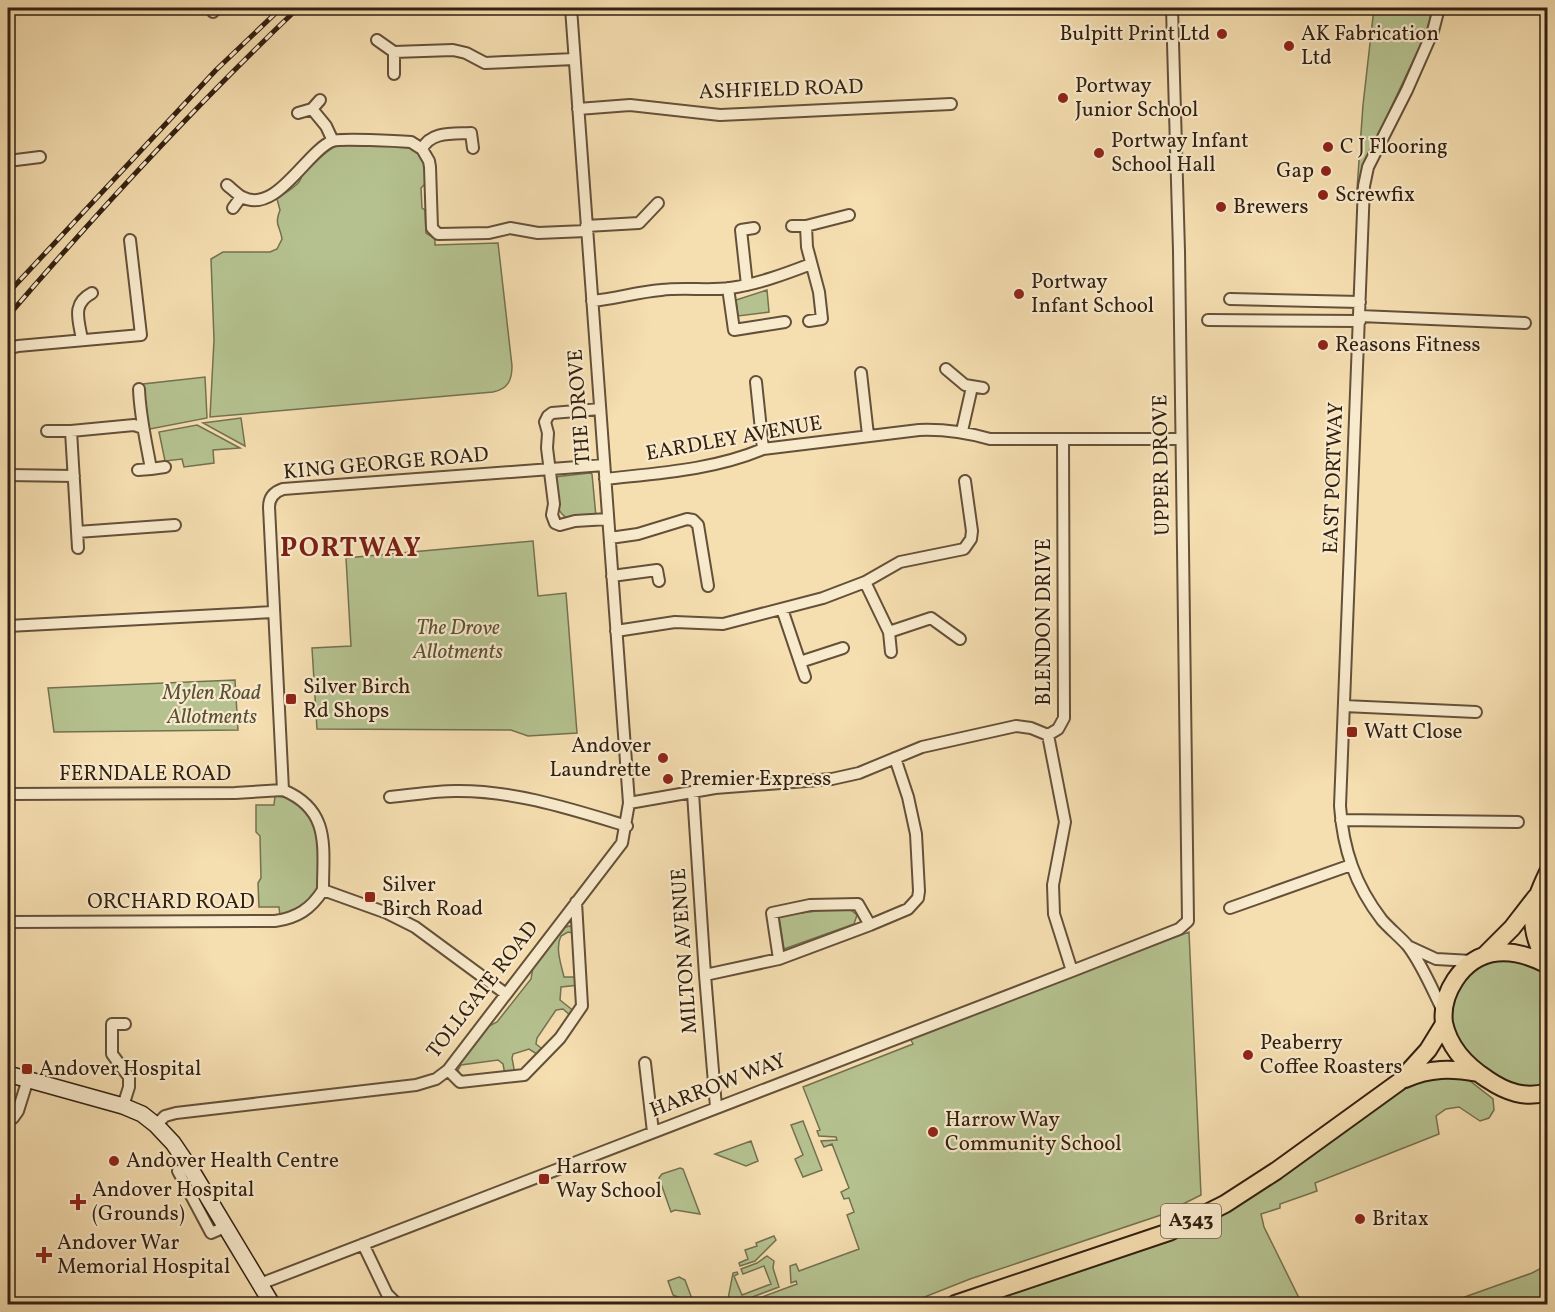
<svg xmlns="http://www.w3.org/2000/svg" width="1555" height="1312" font-family="Vollkorn,serif">
  <rect width="100%" height="100%" fill="#f5deb0"/>
  <filter id="stains"><feTurbulence type="fractalNoise" baseFrequency=".00333" numOctaves="4"/><feColorMatrix values="0 0 0 0 .2 0 0 0 0 .09 0 0 0 0 .02 0 0 0 .5 -.17"/></filter>
  <radialGradient id="worn" r=".72"><stop offset=".6" stop-color="#630" stop-opacity="0"/><stop offset="1" stop-color="#630" stop-opacity=".3"/></radialGradient>
  <path fill="#b5c290" stroke="#747150" stroke-width="1.5" d="M 1374,8 L 1433,8 L 1426,33 L 1367,159 L 1356,203 L 1363,105 Z
    M 342,144 L 412,146 L 424,158 L 427,182 L 421,188 L 422,208 L 425,210 L 426,233 L 435,239 L 435,245 L 498,243 L 512,366 C 512,380 508,389 493,392 L 210,417 L 214,340 L 211,259 L 223,252 L 270,252 L 277,249 L 282,239 C 280,225 274,226 280,210 L 277,199 C 285,192 292,190 299,182 C 301,179 302,176 303,173 C 309,161 330,147 342,144 Z
    M 767,290 L 769,312 L 738,316 L 736,300 Z
    M 205,377 L 207,418 L 150,429 L 144,422 L 143,384 Z
    M 241,418 L 245,446 L 203,423 Z
    M 197,425 L 240,448 L 213,450 L 214,463 L 184,467 L 182,459 L 165,461 L 159,432 Z
    M 590,473 L 592,474 L 596,517 L 567,518 C 553,510 556,492 554,477 Z
    M 533,541 L 538,596 L 566,593 L 577,733 L 528,736 L 511,730 L 317,729 L 312,648 L 351,646 L 346,558 Z
    M 235,680 L 238,730 L 54,732 L 48,688 Z
    M 275,796 C 314,799 318,830 318,862 C 318,870 321,882 317,890 C 311,906 295,911 280,916 L 279,907 L 259,907 L 258,883 L 261,878 L 260,836 L 256,832 L 256,805 L 274,805 Z
    M 847,907 L 857,915 L 854,924 L 784,949 L 779,916 Z
    M 569,926 L 575,928 L 577,934 L 568,932 L 561,936 C 555,948 561,964 564,977 L 579,977 L 579,985 L 561,987 L 560,1000 L 575,1012 L 571,1016 L 563,1009 L 556,1010 L 537,1038 L 536,1044 L 545,1051 L 540,1056 L 529,1049 L 513,1054 L 512,1058 L 515,1074 L 505,1075 L 503,1064 L 498,1060 L 461,1065 L 458,1070 L 462,1078 L 455,1071 L 456,1067 L 487,1027 L 497,1022 L 531,979 L 533,967 L 563,928 Z
    M 1189,932 L 1201,1195 L 1161,1215 L 970,1279 L 907,1304 L 743,1304 L 797,1284 L 796,1281 L 791,1283 L 790,1266 L 796,1264 L 799,1271 L 859,1249 L 847,1215 L 854,1212 L 849,1198 L 844,1199 L 841,1192 L 849,1188 L 832,1144 L 824,1147 L 821,1141 L 837,1140 L 836,1137 L 819,1136 L 817,1131 L 820,1130 L 803,1087 L 913,1044 L 910,1038 Z
    M 1508,958 L 1537,967 L 1548,974 L 1547,1086 L 1533,1089 L 1501,1081 L 1464,1052 L 1451,1025 L 1453,996 L 1476,966 Z
    M 1448,1075 L 1470,1081 L 1493,1099 L 1494,1110 L 1489,1118 L 1480,1121 L 1459,1107 L 1446,1109 L 1436,1116 L 1439,1134 L 1315,1183 L 1317,1191 L 1280,1204 L 1280,1208 L 1261,1214 L 1264,1227 L 1302,1304 L 978,1304 L 1150,1247 L 1419,1080 Z
    M 803,1121 L 822,1170 L 803,1177 L 795,1159 L 803,1155 L 791,1125 Z
    M 751,1141 L 758,1161 L 746,1166 L 715,1154 Z
    M 680,1168 L 683,1169 L 700,1214 L 675,1210 L 671,1212 L 659,1178 L 662,1174 Z
    M 774,1236 L 776,1240 L 755,1261 L 740,1266 L 739,1263 L 748,1259 L 745,1250 L 757,1246 L 756,1243 Z
    M 767,1256 L 774,1261 L 773,1268 L 779,1287 L 734,1304 L 727,1304 L 733,1273 L 737,1272 L 738,1274 L 734,1276 L 742,1295 L 771,1284 L 764,1266 L 743,1274 L 741,1269 L 757,1263 Z
    M 1547,1265 L 1547,1304 L 1445,1304 L 1532,1273 Z
    M 679,1277 L 685,1280 L 694,1304 L 673,1295 L 668,1281 Z"/>
  <g fill="none" stroke-linecap="round" stroke-linejoin="round">
    <defs>
      <path id="street" d="M 1439,8 L 1433,31 L 1407,90 L 1368,167 L 1364,186 L 1340,806 C 1343,849 1355,885 1382,920 C 1390,929 1400,937 1408,946 C 1423,966 1432,989 1443,1011
        M 213,12 L 213,8
        M 377,40 L 394,52
        M 394,74 L 394,52 L 453,50 L 466,53 L 485,63 L 574,59
        M 320,100 L 312,109 L 326,126 L 333,141
        M 578,109 L 630,105 L 720,115 L 951,104
        M 298,113 L 312,109
        M 422,149 L 429,161 L 430,167 L 432,228 L 438,234 L 489,233 L 510,228 L 538,233 L 586,231
        M 8,161 L 40,157
        M 227,185 C 232,189 237,194 242,197 C 276,215 305,153 332,141 C 339,138 399,141 411,142 L 422,149 C 431,131 453,134 471,133 L 473,148
        M 233,208 L 241,197
        M 586,226 L 639,223 L 658,203
        M 792,226 L 806,226
        M 747,285 L 741,230 L 754,228
        M 728,288 L 734,330 L 785,322
        M 1230,299 L 1360,302
        M 592,301 C 615,299 637,292 661,290 C 684,287 708,291 730,288 C 758,284 785,274 811,264
        M 1360,316 L 1525,323
        M 1208,320 L 1360,321
        M 809,321 L 822,319 L 819,292 L 807,247 L 806,226 L 849,215
        M 82,340 C 79,320 71,304 92,293
        M 8,351 L 11,348 L 18,346 L 141,335 L 130,240
        M 946,369 L 965,385 L 983,388
        M 861,373 L 868,435
        M 756,382 L 763,449
        M 139,389 C 140,417 146,441 151,469 L 165,467
        M 600,409 L 552,413 L 548,416 L 545,422 L 548,433 L 547,448 L 554,504 L 552,515 L 555,523 L 560,525 L 575,521 L 608,519
        M 47,431 L 71,431
        M 962,431 L 972,387
        M 1063,439 L 1064,718 L 1058,729 L 1048,735 L 1065,822 L 1053,885 L 1054,914 L 1072,971
        M 138,470 L 151,469
        M 8,475 L 74,476
        M 605,479 C 659,473 713,470 763,449 L 919,430 C 944,429 965,432 990,439 L 1180,439
        M 77,532 L 175,525
        M 610,538 L 638,534 L 687,519 L 693,520 L 698,525 L 708,586
        M 78,548 L 71,431 L 134,425 L 143,428
        M 612,576 L 657,570 L 659,581
        M 865,582 L 889,632 L 891,652
        M 782,609 L 805,677
        M 8,626 L 273,612
        M 616,631 L 675,622 L 723,624 L 823,598 L 865,582 L 900,562 L 964,549 L 971,539 L 972,531 L 965,481
        M 889,632 L 931,618 L 960,639
        M 800,662 L 843,648
        M 1344,706 L 1476,712
        M 693,793 L 705,975 L 716,1107
        M 8,794 L 235,793 L 283,790
        M 390,797 C 412,795 434,791 455,791 C 513,790 571,809 627,826
        M 629,803 L 715,788 L 832,779 L 859,773 L 922,747 L 1016,726 L 1031,728 L 1048,735
        M 1341,820 L 1518,822
        M 323,890 C 323,847 331,810 283,790 L 269,507 C 269,498 274,492 283,489 L 604,465
        M 323,890 L 387,913 L 415,927 L 506,994
        M 1230,908 L 1351,865
        M 8,922 L 275,921 C 297,918 311,909 323,890
        M 1410,947 L 1436,959 L 1472,961
        M 779,959 L 772,913 L 810,905 L 858,904 L 870,925
        M 705,975 L 779,959 L 870,925 L 908,909 L 918,898 L 919,891 L 916,834 L 908,797 L 895,758
        M 645,1063 L 653,1132
        M 448,1070 L 460,1082 L 524,1075 L 560,1038 L 582,1006 L 576,902
        M 123,1106 L 129,1087 L 129,1077 L 112,1054 L 112,1024 L 125,1024
        M 13,1118 L 18,1111 L 28,1079
        M 156,1125 L 165,1116 L 176,1113 L 416,1085 L 436,1079 L 448,1070 L 622,843 L 629,803 L 571,8
        M 178,1171 L 211,1233 L 225,1227
        M 363,1244 L 387,1294 L 397,1304
        M 260,1284 L 1072,971 L 1179,929 L 1188,921 L 1179,251 L 1172,8"/>
      <path id="secondary" d="M 8,1074 L 123,1106 L 142,1114 L 156,1125 L 173,1143 L 192,1171 L 272,1304"/>
      <path id="primary" d="M 1485,955 L 1512,928 L 1536,897
        M 1547,965 C 1528,925 1529,912 1548,872
        M 1548,965 C 1514,947 1478,945 1455,980 C 1447,992 1442,1007 1444,1023 C 1449,1047 1467,1066 1487,1079 C 1506,1092 1525,1099 1548,1092
        M 1405,1079 C 1430,1068 1451,1068 1478,1073
        M 955,1304 L 1169,1232 L 1225,1204 L 1276,1171 L 1399,1082 L 1428,1050 L 1444,1024"/>
    </defs>
    <use href="#street" stroke="#645039" stroke-width="14"/>
    <use href="#secondary" stroke="#332011" stroke-width="18"/>
    <use href="#primary" stroke="#332011" stroke-width="20"/>
    <use href="#street" stroke="#f8eacc" stroke-width="10"/>
    <use href="#secondary" stroke="#f8eacc" stroke-width="15"/>
    <use href="#primary" stroke="#f5deb0" stroke-width="16"/>
    <defs>
      <path id="rail" d="M 8,293 L 216,70 L 281,8
        M 8,316 C 100,209 196,105 298,8"/>
    </defs>
    <use href="#rail" stroke="#332011" stroke-width="5"/>
    <use href="#rail" stroke="#f8eacc" stroke-width="3" stroke-dasharray="9" stroke-linecap="butt"/>
  </g>
  <g fill="#8f2418" stroke="#f8eacc" stroke-width="2">
    <circle cx="1222" cy="34" r="6"/>
    <circle cx="1289" cy="46" r="6"/>
    <circle cx="1063" cy="98" r="6"/>
    <circle cx="1328" cy="147" r="6"/>
    <circle cx="1099" cy="153" r="6"/>
    <circle cx="1326" cy="171" r="6"/>
    <circle cx="1323" cy="195" r="6"/>
    <circle cx="1221" cy="207" r="6"/>
    <circle cx="1019" cy="294" r="6"/>
    <circle cx="1323" cy="345" r="6"/>
    <rect x="285" y="693" width="12" height="12" rx="3"/>
    <rect x="1346" y="726" width="12" height="12" rx="3"/>
    <circle cx="663" cy="758" r="6"/>
    <circle cx="668" cy="779" r="6"/>
    <rect x="364" y="891" width="12" height="12" rx="3"/>
    <circle cx="1248" cy="1055" r="6"/>
    <rect x="21" y="1063" width="12" height="12" rx="3"/>
    <circle cx="933" cy="1132" r="6"/>
    <circle cx="114" cy="1161" r="6"/>
    <rect x="538" y="1173" width="12" height="12" rx="3"/>
    <path d="M75 1193h6v6h6v6h-6v6h-6v-6h-6v-6h6z"/>
    <circle cx="1360" cy="1219" r="6"/>
    <path d="M41 1246h6v6h6v6h-6v6h-6v-6h-6v-6h6z"/>
  </g>
  <g text-anchor="middle" dominant-baseline="central" stroke-width="4.5" stroke-linejoin="round" paint-order="stroke">
    <rect fill="#f8eacc" stroke="#6e5d49" stroke-width="1.5" x="1161" y="1204" width="60" height="34" rx="4.5"/>
    <g font-size="20" font-weight="bold" fill="#332011">
      <text x="1191" y="1221">A343</text>
    </g>
    <g font-size="21" fill="#332011" stroke="#f8eacc" text-anchor="start">
      <text x="1210" y="34" text-anchor="end">Bulpitt Print Ltd</text>
      <text x="1301" y="34">AK Fabrication<tspan x="1301" dy="24">Ltd</tspan></text>
      <text x="1075" y="86">Portway<tspan x="1075" dy="24">Junior School</tspan></text>
      <text x="1111" y="141">Portway Infant<tspan x="1111" dy="24">School Hall</tspan></text>
      <text x="1340" y="147">C J Flooring</text>
      <text x="1314" y="171" text-anchor="end">Gap</text>
      <text x="1335" y="195">Screwfix</text>
      <text x="1233" y="207">Brewers</text>
      <text x="1031" y="282">Portway<tspan x="1031" dy="24">Infant School</tspan></text>
      <text x="1335" y="345">Reasons Fitness</text>
      <text x="303" y="687">Silver Birch<tspan x="303" dy="24">Rd Shops</tspan></text>
      <text x="1364" y="732">Watt Close</text>
      <text x="651" y="746" text-anchor="end">Andover<tspan x="651" dy="24">Laundrette</tspan></text>
      <text x="680" y="779">Premier Express</text>
      <text x="382" y="885">Silver<tspan x="382" dy="24">Birch Road</tspan></text>
      <text x="1260" y="1043">Peaberry<tspan x="1260" dy="24">Coffee Roasters</tspan></text>
      <text x="39" y="1069">Andover Hospital</text>
      <text x="945" y="1120">Harrow Way<tspan x="945" dy="24">Community School</tspan></text>
      <text x="126" y="1161">Andover Health Centre</text>
      <text x="556" y="1167">Harrow<tspan x="556" dy="24">Way School</tspan></text>
      <text x="92" y="1190">Andover Hospital<tspan x="92" dy="24">(Grounds)</tspan></text>
      <text x="1372" y="1219">Britax</text>
      <text x="57" y="1243">Andover War<tspan x="57" dy="24">Memorial Hospital</tspan></text>
    </g>
    <g font-size="21" fill="#332011" stroke="#f8eacc">
      <text transform="translate(781 90) rotate(-2)">ASHFIELD ROAD</text>
      <text transform="translate(580 407) rotate(-94)">THE DROVE</text>
      <text transform="translate(734 439) rotate(-10)">EARDLEY AVENUE</text>
      <text transform="translate(386 464) rotate(-5)">KING GEORGE ROAD</text>
      <text transform="translate(1162 465) rotate(-91)">UPPER DROVE</text>
      <text transform="translate(1334 478) rotate(-88)">EAST PORTWAY</text>
      <text transform="translate(1044 622) rotate(-90)">BLENDON DRIVE</text>
      <text x="145" y="774">FERNDALE ROAD</text>
      <text x="171" y="902">ORCHARD ROAD</text>
      <text transform="translate(685 951) rotate(-94)">MILTON AVENUE</text>
      <text transform="translate(483 990) rotate(-52)">TOLLGATE ROAD</text>
      <text transform="translate(718 1086) rotate(-21)">HARROW WAY</text>
    </g>
    <g font-size="21" font-style="italic" fill="#5a5137" stroke="#f8eacc">
      <text x="458" y="628">The Drove<tspan x="458" dy="24">Allotments</tspan></text>
      <text x="212" y="693">Mylen Road<tspan x="212" dy="24">Allotments</tspan></text>
    </g>
    <g font-size="27" font-weight="bold" letter-spacing="1.5" fill="#7a1f14" stroke="#f8eacc">
      <text x="351" y="549">PORTWAY</text>
    </g>
  </g>
  <rect width="1555" height="1312" fill="none" stroke="#f5deb0" stroke-width="30"/>
  <rect x="9" y="9" width="1537" height="1294" fill="none" stroke="#332011" stroke-width="3"/>
  <rect x="15" y="15" width="1525" height="1282" fill="none" stroke="#332011" stroke-width="1.5"/>
  <rect width="100%" height="100%" filter="url(#stains)"/>
  <rect width="100%" height="100%" fill="url(#worn)"/>
</svg>
